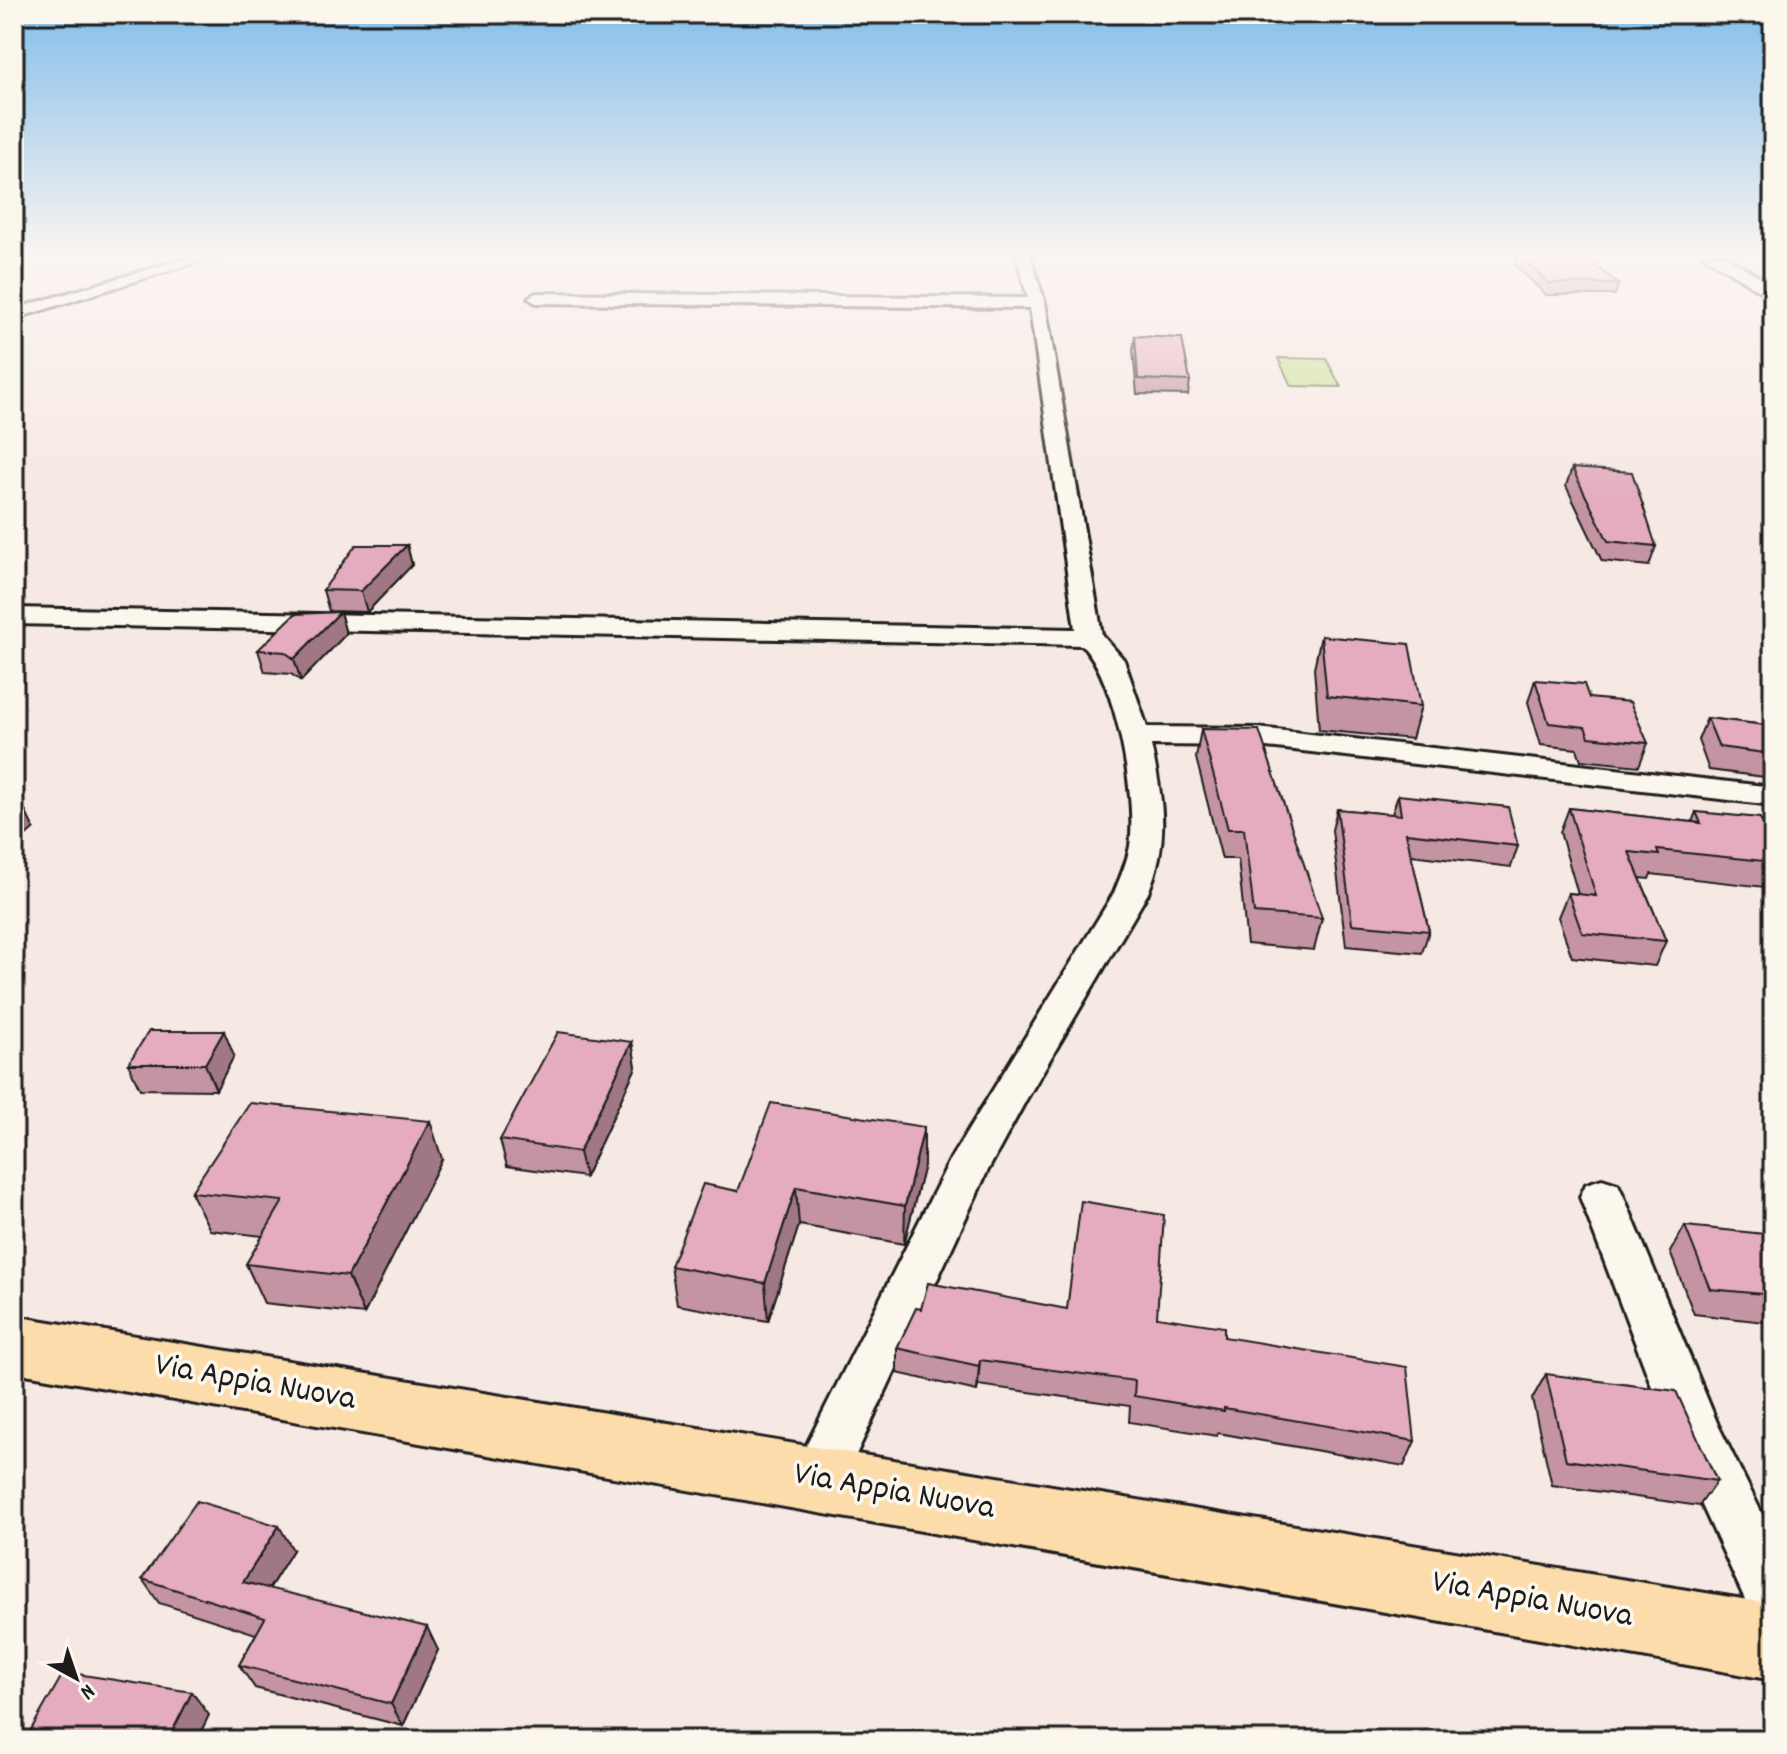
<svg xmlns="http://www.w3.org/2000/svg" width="1787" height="1754" font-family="Dekko,sans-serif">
  <rect width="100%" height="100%" fill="#f6e8e3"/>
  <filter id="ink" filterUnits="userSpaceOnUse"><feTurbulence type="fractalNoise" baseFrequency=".0125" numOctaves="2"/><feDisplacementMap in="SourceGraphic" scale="16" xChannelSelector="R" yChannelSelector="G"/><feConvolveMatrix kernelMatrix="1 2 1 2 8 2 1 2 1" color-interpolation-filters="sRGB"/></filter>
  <g filter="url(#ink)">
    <path fill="#c9e095" stroke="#727e58" stroke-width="2" d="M 1278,358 L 1326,359 L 1341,387 L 1291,386 Z"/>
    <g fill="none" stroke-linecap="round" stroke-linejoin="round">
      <defs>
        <path id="minor" d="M 194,256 L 216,256 L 14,319 L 14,309 Z
          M 1016,256 L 1030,256 L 1045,303 L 1102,635 L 1124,660 L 1147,727 L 1258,728 L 1773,787 L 1773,805 L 1258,746 L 1151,745 C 1163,800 1170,840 1148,893 L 1026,1100 L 987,1172 L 836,1498 L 817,1506 L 798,1498 L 790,1480 L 798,1462 L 951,1158 L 1114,893 C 1120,878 1127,862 1130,846 C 1137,798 1116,678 1082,645 L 14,624 L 14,608 L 1075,629 L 1030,308 L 536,303 L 528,298 L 536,293 L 1028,298 Z
          M 1602,1179 L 1618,1184 L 1624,1197 L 1718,1425 L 1773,1536 L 1773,1626 L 1753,1617 L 1671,1437 L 1580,1197 L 1586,1184 Z"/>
        <path id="tertiary" d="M 1704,256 L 1725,256 L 1773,285 L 1773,299 Z"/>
        <path id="primary" d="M 14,1316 L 1773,1604 L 1773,1680 L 14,1372 Z"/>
      </defs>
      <use href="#minor" stroke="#1c1c1c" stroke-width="6"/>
      <use href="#tertiary" stroke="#1c1c1c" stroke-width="6"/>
      <use href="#primary" stroke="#1c1c1c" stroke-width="6"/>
      <use href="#minor" fill="#fbf7ec" fill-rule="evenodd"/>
      <use href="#tertiary" fill="#fbf7ec" fill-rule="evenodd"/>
      <use href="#primary" fill="#fddcac" fill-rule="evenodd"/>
    </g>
    <path fill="#c494a3" stroke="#1c1c1c" stroke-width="2" d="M 1517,256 L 1583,256 L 1618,284 L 1615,295 L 1546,295 L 1515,265 Z
      M 1135,336 L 1190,381 L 1188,395 L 1137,394 L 1133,350 Z
      M 1572,468 L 1656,546 L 1649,566 L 1602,561 L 1566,486 Z
      M 407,545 L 412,565 L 367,612 L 329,611 L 323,590 Z
      M 340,612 L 346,634 L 301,681 L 291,674 L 265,672 L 258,650 Z
      M 1321,636 L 1421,706 L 1412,739 L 1319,730 L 1314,668 Z
      M 1535,680 L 1589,698 L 1648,743 L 1639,766 L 1581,760 L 1577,749 L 1541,745 L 1528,702 Z
      M 1707,718 L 1773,726 L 1773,778 L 1709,770 L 1698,740 Z
      M 1201,729 L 1322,918 L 1314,950 L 1247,944 L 1238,859 L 1222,859 L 1196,758 Z
      M 1398,795 L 1518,846 L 1511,867 L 1411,855 L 1429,931 L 1422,953 L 1346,946 L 1332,830 L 1337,809 L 1392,814 Z
      M 1569,808 L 1692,822 L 1696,812 L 1773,832 L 1773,888 L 1651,874 L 1649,879 L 1640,878 L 1666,941 L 1655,966 L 1572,957 L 1558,917 L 1568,893 L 1578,894 L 1560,832 Z
      M 632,1042 L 636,1067 L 585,1177 L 507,1166 L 500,1140 Z
      M 234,1056 L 216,1090 L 140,1089 L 128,1064 Z
      M 924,1127 L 924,1165 L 904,1244 L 799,1225 L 768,1321 L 677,1305 L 671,1266 L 738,1191 Z
      M 442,1159 L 364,1314 L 264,1303 L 246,1264 L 263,1236 L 210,1230 L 191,1192 Z
      M 1685,1226 L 1773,1252 L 1773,1323 L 1694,1314 L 1670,1252 Z
      M 921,1309 L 1067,1309 L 1157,1317 L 1224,1337 L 1415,1441 L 1404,1466 L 1218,1433 L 1217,1436 L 1129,1422 L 1130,1406 L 978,1385 L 977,1391 L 897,1373 L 897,1348 Z
      M 1546,1374 L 1717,1481 L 1699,1506 L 1552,1485 L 1532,1399 Z
      M 293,1550 L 269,1589 L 438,1650 L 403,1726 L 255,1688 L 239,1665 L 256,1634 L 159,1603 L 142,1579 Z"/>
    <path fill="#a07885" stroke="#1c1c1c" stroke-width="2" d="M 407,545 L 412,565 L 367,612 L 361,591 Z
      M 340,612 L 346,634 L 301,681 L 294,659 Z
      M 17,794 L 34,829 L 14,847 L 14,796 Z
      M 224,1031 L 234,1056 L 216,1090 L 205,1064 Z
      M 632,1042 L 636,1067 L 585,1177 L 579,1152 Z
      M 430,1121 L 442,1159 L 364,1314 L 348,1276 Z
      M 924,1127 L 924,1165 L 904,1244 L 905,1206 Z
      M 796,1187 L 799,1225 L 768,1321 L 765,1283 Z
      M 980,1360 L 978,1385 L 977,1391 L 979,1366 Z
      M 279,1526 L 293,1550 L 258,1606 L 243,1582 Z
      M 427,1627 L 438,1650 L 403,1726 L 391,1704 Z
      M 192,1692 L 209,1715 L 197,1740 L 168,1740 Z"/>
    <path fill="#e4acbe" stroke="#1c1c1c" stroke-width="2" d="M 1519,256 L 1583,256 L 1618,284 L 1549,283 Z
      M 1135,336 L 1182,338 L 1190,381 L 1138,379 Z
      M 1572,468 L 1632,472 L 1656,546 L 1608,541 Z
      M 356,545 L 407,545 L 361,591 L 323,590 Z
      M 340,612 L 294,659 L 285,652 L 258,650 L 295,614 Z
      M 1321,636 L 1409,644 L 1421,706 L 1327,696 Z
      M 1535,680 L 1584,684 L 1589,698 L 1630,702 L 1648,743 L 1589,737 L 1585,727 L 1549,723 Z
      M 1707,718 L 1773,726 L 1773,754 L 1719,747 Z
      M 1201,729 L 1259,730 L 1322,918 L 1254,913 L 1244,829 L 1228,829 Z
      M 1398,795 L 1508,807 L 1518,846 L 1406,833 L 1429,931 L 1352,924 L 1337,809 L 1401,815 Z
      M 1569,808 L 1701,823 L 1696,812 L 1760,818 L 1767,832 L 1773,832 L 1773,862 L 1657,850 L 1659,855 L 1629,852 L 1666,941 L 1582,933 L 1568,893 L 1596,896 Z
      M 149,1031 L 224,1031 L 205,1064 L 128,1064 Z
      M 558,1032 L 632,1042 L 579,1152 L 500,1140 Z
      M 250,1103 L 430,1121 L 348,1276 L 246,1264 L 283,1201 L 191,1192 Z
      M 771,1103 L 924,1127 L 905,1206 L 796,1187 L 765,1283 L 671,1266 L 703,1184 L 738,1191 Z
      M 1081,1201 L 1164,1215 L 1157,1317 L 1224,1327 L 1224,1337 L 1407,1367 L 1415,1441 L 1224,1408 L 1224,1411 L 1134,1396 L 1135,1381 L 980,1360 L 979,1366 L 897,1348 L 916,1308 L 921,1309 L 928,1283 L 1067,1309 Z
      M 1685,1226 L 1765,1234 L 1773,1252 L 1773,1295 L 1710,1289 Z
      M 1546,1374 L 1676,1391 L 1717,1481 L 1566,1460 Z
      M 197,1501 L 279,1526 L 243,1582 L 427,1627 L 391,1704 L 239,1665 L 265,1618 L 142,1579 Z
      M 64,1672 L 192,1692 L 168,1740 L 25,1740 Z"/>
  </g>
  <linearGradient id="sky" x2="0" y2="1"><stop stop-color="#82bee9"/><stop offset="0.51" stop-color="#fbf5f2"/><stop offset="1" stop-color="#fbf5f2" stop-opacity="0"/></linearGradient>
  <rect width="1787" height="502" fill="url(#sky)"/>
  <g text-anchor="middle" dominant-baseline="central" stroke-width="7" stroke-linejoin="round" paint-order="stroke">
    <g font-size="34" fill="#1c1c1c" stroke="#fbf7ec">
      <text transform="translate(255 1384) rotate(10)">Via Appia Nuova</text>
      <text transform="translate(894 1493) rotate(10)">Via Appia Nuova</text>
      <text transform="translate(1532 1601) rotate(10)">Via Appia Nuova</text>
    </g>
  </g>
  <rect width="1787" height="1754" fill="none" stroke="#fbf7ec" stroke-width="48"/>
  <rect x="24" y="24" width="1739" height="1706" fill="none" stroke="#1c1c1c" stroke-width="3" filter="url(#ink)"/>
  <g transform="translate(76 1678) rotate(140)" stroke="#fbf7ec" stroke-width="6" paint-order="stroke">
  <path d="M0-6L14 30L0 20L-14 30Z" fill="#1c1c1c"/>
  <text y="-12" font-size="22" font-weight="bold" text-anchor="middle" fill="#1c1c1c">N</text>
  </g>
</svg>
